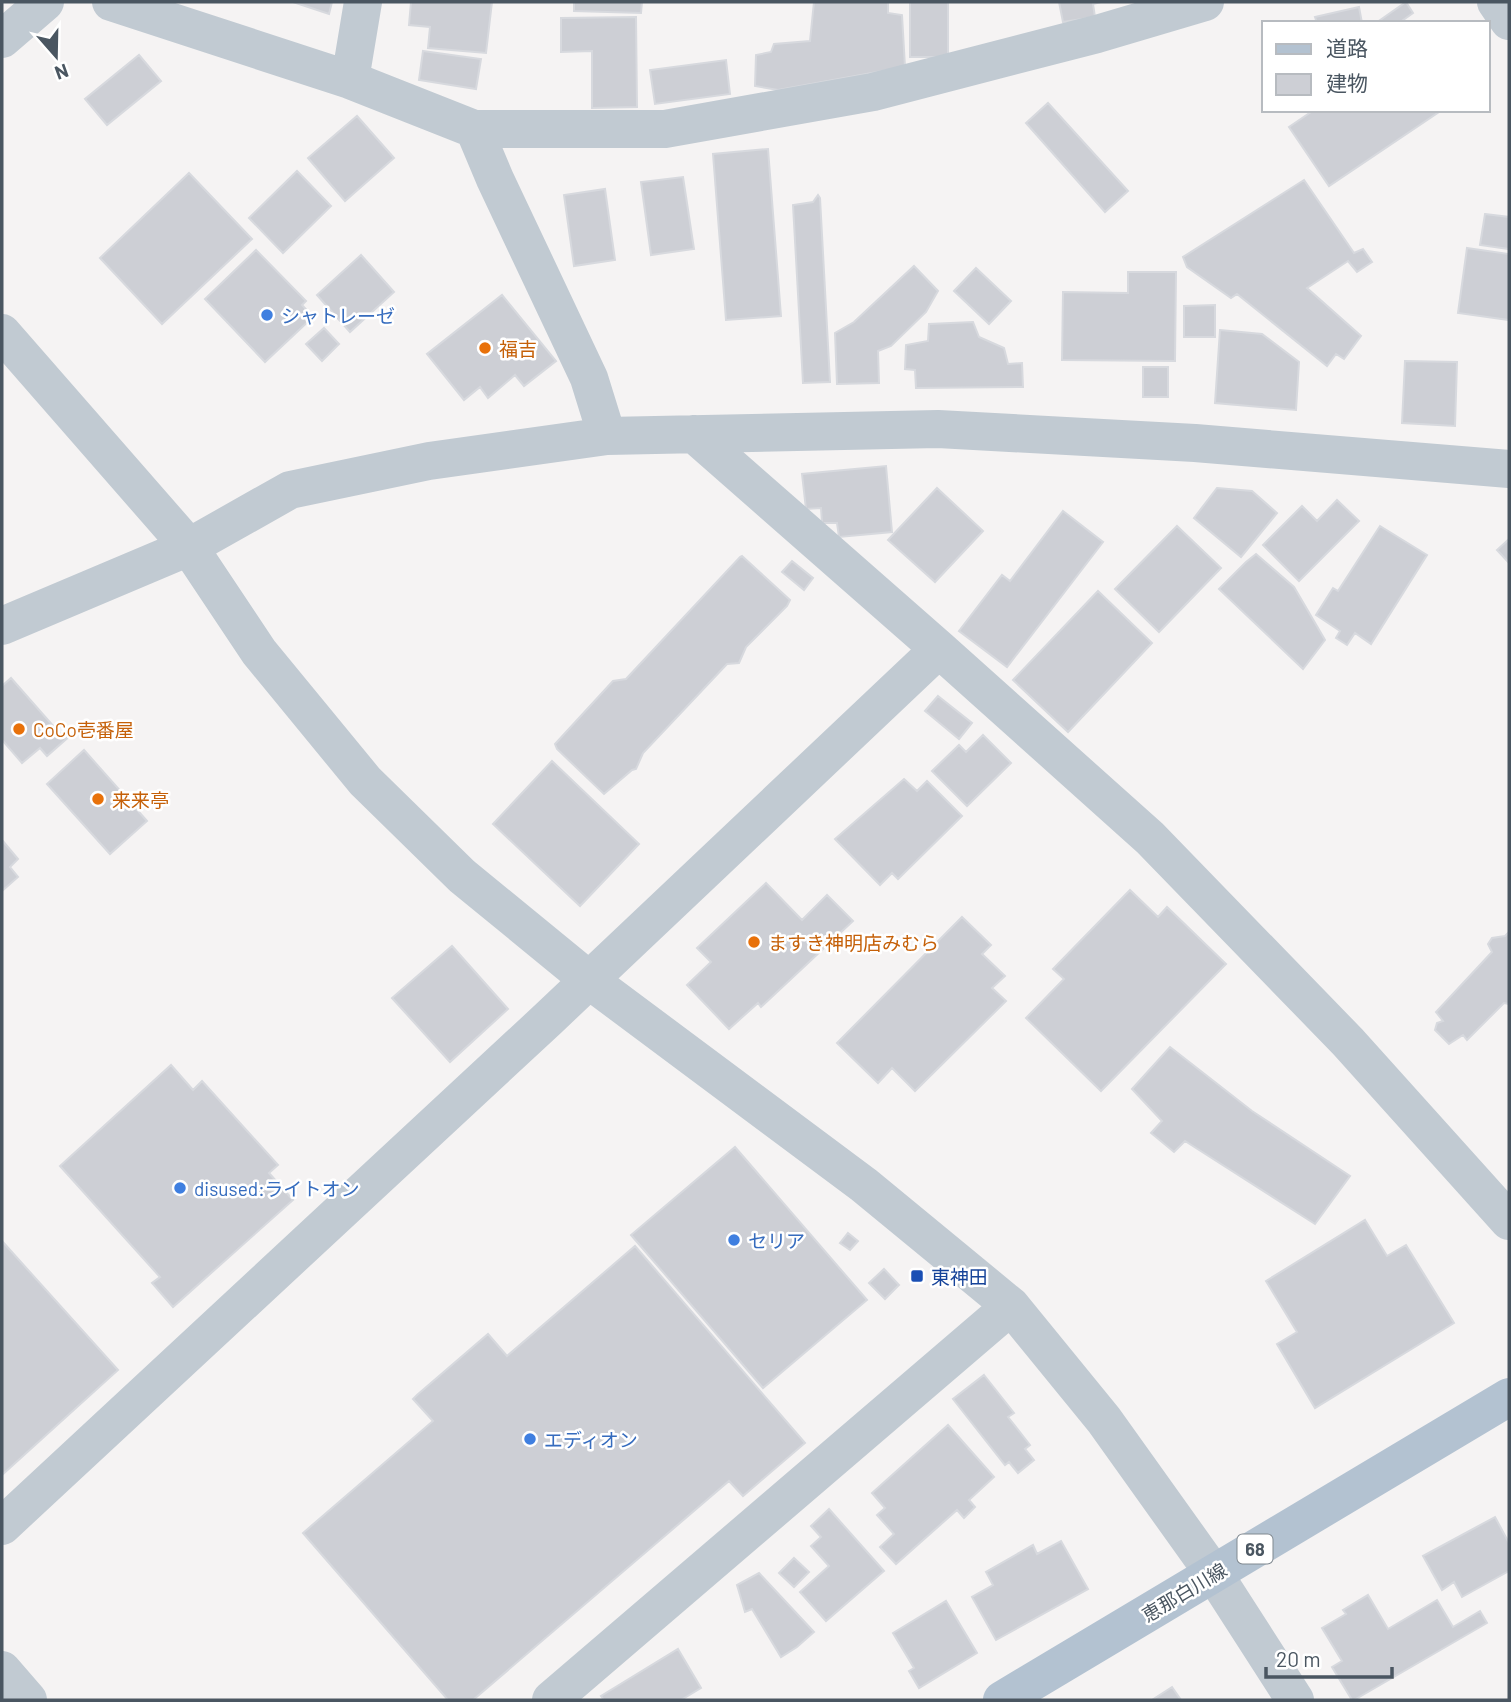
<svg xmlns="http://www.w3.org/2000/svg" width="1511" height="1702" font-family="Barlow,'Noto Sans JP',sans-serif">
  <rect width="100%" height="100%" fill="#f5f3f3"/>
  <path fill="#cdcfd5" stroke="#d7d9de" stroke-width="2" d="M 293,2 L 332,2 L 329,14 Z
    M 411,2 L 492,2 L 486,53 L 428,48 L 430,27 L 409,25 Z
    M 574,2 L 642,2 L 641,13 L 574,11 Z
    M 814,2 L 888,2 L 888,13 L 902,15 L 905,67 L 778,90 L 755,86 L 756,55 L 771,52 L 774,44 L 810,41 Z
    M 910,2 L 948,2 L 948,57 L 910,57 Z
    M 1059,2 L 1101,2 L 1093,4 L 1095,17 L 1063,22 Z
    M 1406,2 L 1413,13 L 1399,23 L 1376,23 Z
    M 1359,7 L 1362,23 L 1317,23 L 1315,17 Z
    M 636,17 L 637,107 L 592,108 L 592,51 L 561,52 L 561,18 Z
    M 423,51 L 481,59 L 476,89 L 419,80 Z
    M 139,55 L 161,81 L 107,125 L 85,99 Z
    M 726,60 L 730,94 L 655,104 L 650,70 Z
    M 1048,103 L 1128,191 L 1105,212 L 1026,123 Z
    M 1314,110 L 1442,110 L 1329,186 L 1289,127 Z
    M 357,116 L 394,158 L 345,201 L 308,158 Z
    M 768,149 L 781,316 L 726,320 L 713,154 Z
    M 297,171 L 331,206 L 283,253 L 249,218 Z
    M 189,173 L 252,239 L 162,324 L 100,258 Z
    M 683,177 L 694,249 L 651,255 L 641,182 Z
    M 1304,180 L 1354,253 L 1363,249 L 1372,262 L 1357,272 L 1348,261 L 1307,288 L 1361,336 L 1344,359 L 1336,354 L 1327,366 L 1237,294 L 1231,298 L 1187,267 L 1183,257 Z
    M 605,189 L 615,260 L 574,266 L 564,195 Z
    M 818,195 L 820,198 L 830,382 L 803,383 L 793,205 L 813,202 Z
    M 1485,214 L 1509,217 L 1509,249 L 1480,245 Z
    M 1467,248 L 1509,254 L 1509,320 L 1458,313 Z
    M 256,250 L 306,301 L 302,305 L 313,317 L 265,362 L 205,299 Z
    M 361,255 L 394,292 L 350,332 L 317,295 Z
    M 914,266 L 938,291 L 926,312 L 891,346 L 878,351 L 879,383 L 837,384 L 835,333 L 854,322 Z
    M 976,268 L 1011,301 L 989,324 L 954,291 Z
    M 1128,272 L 1176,272 L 1175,361 L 1062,360 L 1063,292 L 1128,293 Z
    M 502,295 L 556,361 L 524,386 L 515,375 L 488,398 L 480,387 L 464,400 L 427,354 Z
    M 1215,305 L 1215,337 L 1184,337 L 1184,306 Z
    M 973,322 L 979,337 L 1004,348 L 1008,364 L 1022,363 L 1023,387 L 916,388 L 915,370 L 905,369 L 906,345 L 928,341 L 929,324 Z
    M 324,328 L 339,344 L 322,361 L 306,344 Z
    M 1220,330 L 1262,334 L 1299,362 L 1296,410 L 1215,403 Z
    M 1405,361 L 1457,362 L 1455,426 L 1402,423 Z
    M 1143,367 L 1168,367 L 1168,397 L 1143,397 Z
    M 886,466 L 892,532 L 839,537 L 837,523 L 822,523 L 821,508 L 806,509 L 802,474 Z
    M 937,488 L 983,531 L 935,582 L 888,540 Z
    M 1217,488 L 1252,491 L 1277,513 L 1241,557 L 1194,518 Z
    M 1337,500 L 1359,521 L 1299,581 L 1263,545 L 1302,506 L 1317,521 Z
    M 1063,511 L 1103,542 L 1007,667 L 959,631 L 1002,575 L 1010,581 Z
    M 1177,526 L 1221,568 L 1159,632 L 1115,589 Z
    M 1380,526 L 1427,555 L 1371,644 L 1355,633 L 1347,645 L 1336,638 L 1340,631 L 1316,615 L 1333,588 L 1338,591 Z
    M 1509,539 L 1509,563 L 1497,550 Z
    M 1256,554 L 1294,587 L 1325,640 L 1303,669 L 1219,589 L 1246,562 Z
    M 742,556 L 790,600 L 787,606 L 746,647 L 739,663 L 727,664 L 643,753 L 636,769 L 632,770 L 604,794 L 557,749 L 555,744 L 613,681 L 626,679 L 740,557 Z
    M 792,561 L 813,578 L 804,590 L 782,572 Z
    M 1098,591 L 1152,643 L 1068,732 L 1013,680 Z
    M 11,678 L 62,736 L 69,730 L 72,734 L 47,756 L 40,748 L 22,763 L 2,740 L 2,686 Z
    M 938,696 L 972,723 L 959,739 L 925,711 Z
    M 983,735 L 1011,763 L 967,806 L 932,771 L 959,745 L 966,752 Z
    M 84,750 L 147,821 L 110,854 L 47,784 Z
    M 552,761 L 639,844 L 580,906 L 493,824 Z
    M 904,779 L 917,791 L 927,781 L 962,816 L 898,879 L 892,873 L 880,885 L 835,839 Z
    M 2,840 L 18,859 L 10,867 L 18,877 L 2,891 Z
    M 766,883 L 802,920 L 827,895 L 853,921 L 761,1007 L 758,1003 L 729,1029 L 687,985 L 711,962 L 697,948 Z
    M 1130,890 L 1158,917 L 1167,907 L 1226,964 L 1101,1091 L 1026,1018 L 1064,979 L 1053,969 Z
    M 962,917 L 991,945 L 982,954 L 1005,976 L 992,988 L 1006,1001 L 915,1091 L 892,1068 L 878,1083 L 837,1043 Z
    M 1509,932 L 1509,1004 L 1504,1003 L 1467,1040 L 1463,1035 L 1449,1044 L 1435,1030 L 1437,1023 L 1443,1021 L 1436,1012 L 1492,952 L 1488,944 L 1492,938 L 1505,936 Z
    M 452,946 L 508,1009 L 450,1062 L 392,998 Z
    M 1170,1047 L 1252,1111 L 1350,1176 L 1315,1224 L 1185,1141 L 1174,1152 L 1151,1133 L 1162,1121 L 1132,1089 Z
    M 171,1065 L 193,1090 L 202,1081 L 278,1165 L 269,1173 L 293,1200 L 173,1307 L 152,1283 L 160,1277 L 60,1166 Z
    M 735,1147 L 867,1300 L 763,1388 L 631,1235 Z
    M 1365,1220 L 1387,1256 L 1406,1245 L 1454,1323 L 1315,1408 L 1277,1344 L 1297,1332 L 1266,1281 Z
    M 848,1233 L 858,1241 L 850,1250 L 840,1243 Z
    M 2,1241 L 118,1370 L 2,1475 Z
    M 635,1246 L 805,1443 L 743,1496 L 729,1481 L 473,1700 L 448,1700 L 303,1533 L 433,1421 L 413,1399 L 417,1395 L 488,1334 L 507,1356 Z
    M 884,1269 L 899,1285 L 885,1299 L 869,1283 Z
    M 984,1375 L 1014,1413 L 1008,1417 L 1030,1445 L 1025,1449 L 1034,1460 L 1018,1473 L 1009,1462 L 1005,1465 L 953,1399 Z
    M 948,1425 L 994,1477 L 969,1500 L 975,1507 L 964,1518 L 957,1510 L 896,1564 L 880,1547 L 894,1534 L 877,1515 L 885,1508 L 872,1493 Z
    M 829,1509 L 884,1571 L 826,1621 L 800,1592 L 829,1566 L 811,1546 L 821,1537 L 811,1526 Z
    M 1495,1517 L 1509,1543 L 1509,1571 L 1462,1597 L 1454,1582 L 1442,1590 L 1423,1556 Z
    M 1061,1541 L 1088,1589 L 996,1640 L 972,1597 L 993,1585 L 986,1572 L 1033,1545 L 1037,1554 Z
    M 794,1558 L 809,1572 L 794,1587 L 779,1573 Z
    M 759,1573 L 814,1632 L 797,1647 L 781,1657 L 752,1609 L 745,1612 L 737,1585 Z
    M 1368,1595 L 1388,1629 L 1437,1600 L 1453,1627 L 1480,1611 L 1487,1623 L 1354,1700 L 1352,1700 L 1332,1667 L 1342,1661 L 1322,1628 L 1346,1614 L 1343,1610 Z
    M 946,1601 L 977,1653 L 919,1688 L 909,1671 L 914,1668 L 893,1633 Z
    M 678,1649 L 701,1688 L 681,1700 L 604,1700 L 601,1696 Z
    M 1172,1687 L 1181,1700 L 1152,1700 Z"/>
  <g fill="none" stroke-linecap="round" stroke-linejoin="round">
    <path stroke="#c1cad2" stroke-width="38" d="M 111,2 L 350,80 L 474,129 L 665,129 L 873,92 L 1097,34 L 1205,2
      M 1496,2 L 1509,21
      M 2,39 L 45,2
      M 350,80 L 363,2
      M 474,129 L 495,179 L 589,378 L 607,436
      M 2,333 L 189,547 L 259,652 L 365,781 L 462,876 L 589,980 L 864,1185 L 1011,1306 L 1104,1420 L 1214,1574 L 1295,1700
      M 694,434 L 939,649 L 1150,838 L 1348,1042 L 1509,1221
      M 2,626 L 189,547 L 290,490 L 429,461 L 607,436 L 938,429 L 1195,443 L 1509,469
      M 2,1526 L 548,1019 L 939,649
      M 2,1670 L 28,1700
      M 551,1700 L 1011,1306"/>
    <path stroke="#b3c2d1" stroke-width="38" d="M 1002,1700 L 1509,1397"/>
  </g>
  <g fill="#3f7fe0" stroke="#fff" stroke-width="2.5">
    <circle cx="267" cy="315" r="7"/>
    <circle cx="180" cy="1188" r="7"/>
    <circle cx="734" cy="1240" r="7"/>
    <circle cx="530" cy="1439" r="7"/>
  </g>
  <g fill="#e8710a" stroke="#fff" stroke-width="2.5">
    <circle cx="485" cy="348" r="7"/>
    <circle cx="19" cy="729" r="7"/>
    <circle cx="98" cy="799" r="7"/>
    <circle cx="754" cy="942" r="7"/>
  </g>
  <rect fill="#1a4fb4" stroke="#fff" stroke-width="2.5" x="910" y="1269" width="14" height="14" rx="3.5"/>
  <g text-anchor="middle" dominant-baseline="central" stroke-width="5" stroke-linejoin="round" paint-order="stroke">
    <rect fill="#fff" stroke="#808990" stroke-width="2" x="1237.5" y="1534.5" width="35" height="29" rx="5"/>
    <g font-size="18" font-weight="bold" fill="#4a5661">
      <text x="1255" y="1549">68</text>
    </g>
    <g font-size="19" fill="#366cbe" stroke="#fff" text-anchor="start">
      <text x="281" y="315">シャトレーゼ</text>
      <text x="194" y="1188">disused:ライトオン</text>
      <text x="748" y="1240">セリア</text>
      <text x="544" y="1439">エディオン</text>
    </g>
    <g font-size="19" fill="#c56008" stroke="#fff" text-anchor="start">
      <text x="499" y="348">福吉</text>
      <text x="33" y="729">CoCo壱番屋</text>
      <text x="112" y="799">来来亭</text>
      <text x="768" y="942">ますき神明店みむら</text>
    </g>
    <g font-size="19" fill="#164399" stroke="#fff" text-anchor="start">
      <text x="931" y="1276">東神田</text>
    </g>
    <g font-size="19" fill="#4a5661" stroke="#fff">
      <text transform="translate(1184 1592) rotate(-31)">恵那白川線</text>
    </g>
  </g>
  <rect width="1511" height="1702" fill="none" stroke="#4a5661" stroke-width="7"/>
  <rect x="1262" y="21" width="228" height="91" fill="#ffffff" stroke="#b7bbc0" stroke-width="2"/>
  <rect x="1276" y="44" width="35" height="10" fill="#b3c2d1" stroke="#b7bbc0" stroke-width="2"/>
  <text x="1326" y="56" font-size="21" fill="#4a5661">道路</text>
  <rect x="1276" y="74" width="35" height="21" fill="#cdcfd5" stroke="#b7bbc0" stroke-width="2"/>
  <text x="1326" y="91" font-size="21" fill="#4a5661">建物</text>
  <g transform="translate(56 56) rotate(160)" stroke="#ffffff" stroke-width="5" paint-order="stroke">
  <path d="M0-5L12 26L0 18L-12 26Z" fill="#4a5661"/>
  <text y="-10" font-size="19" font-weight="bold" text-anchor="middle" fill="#4a5661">N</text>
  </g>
  <path d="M1266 1667v10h126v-10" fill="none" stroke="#4a5661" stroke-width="3.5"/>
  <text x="1276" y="1667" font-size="21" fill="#4a5661" stroke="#ffffff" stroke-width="5" paint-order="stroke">20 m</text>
</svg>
